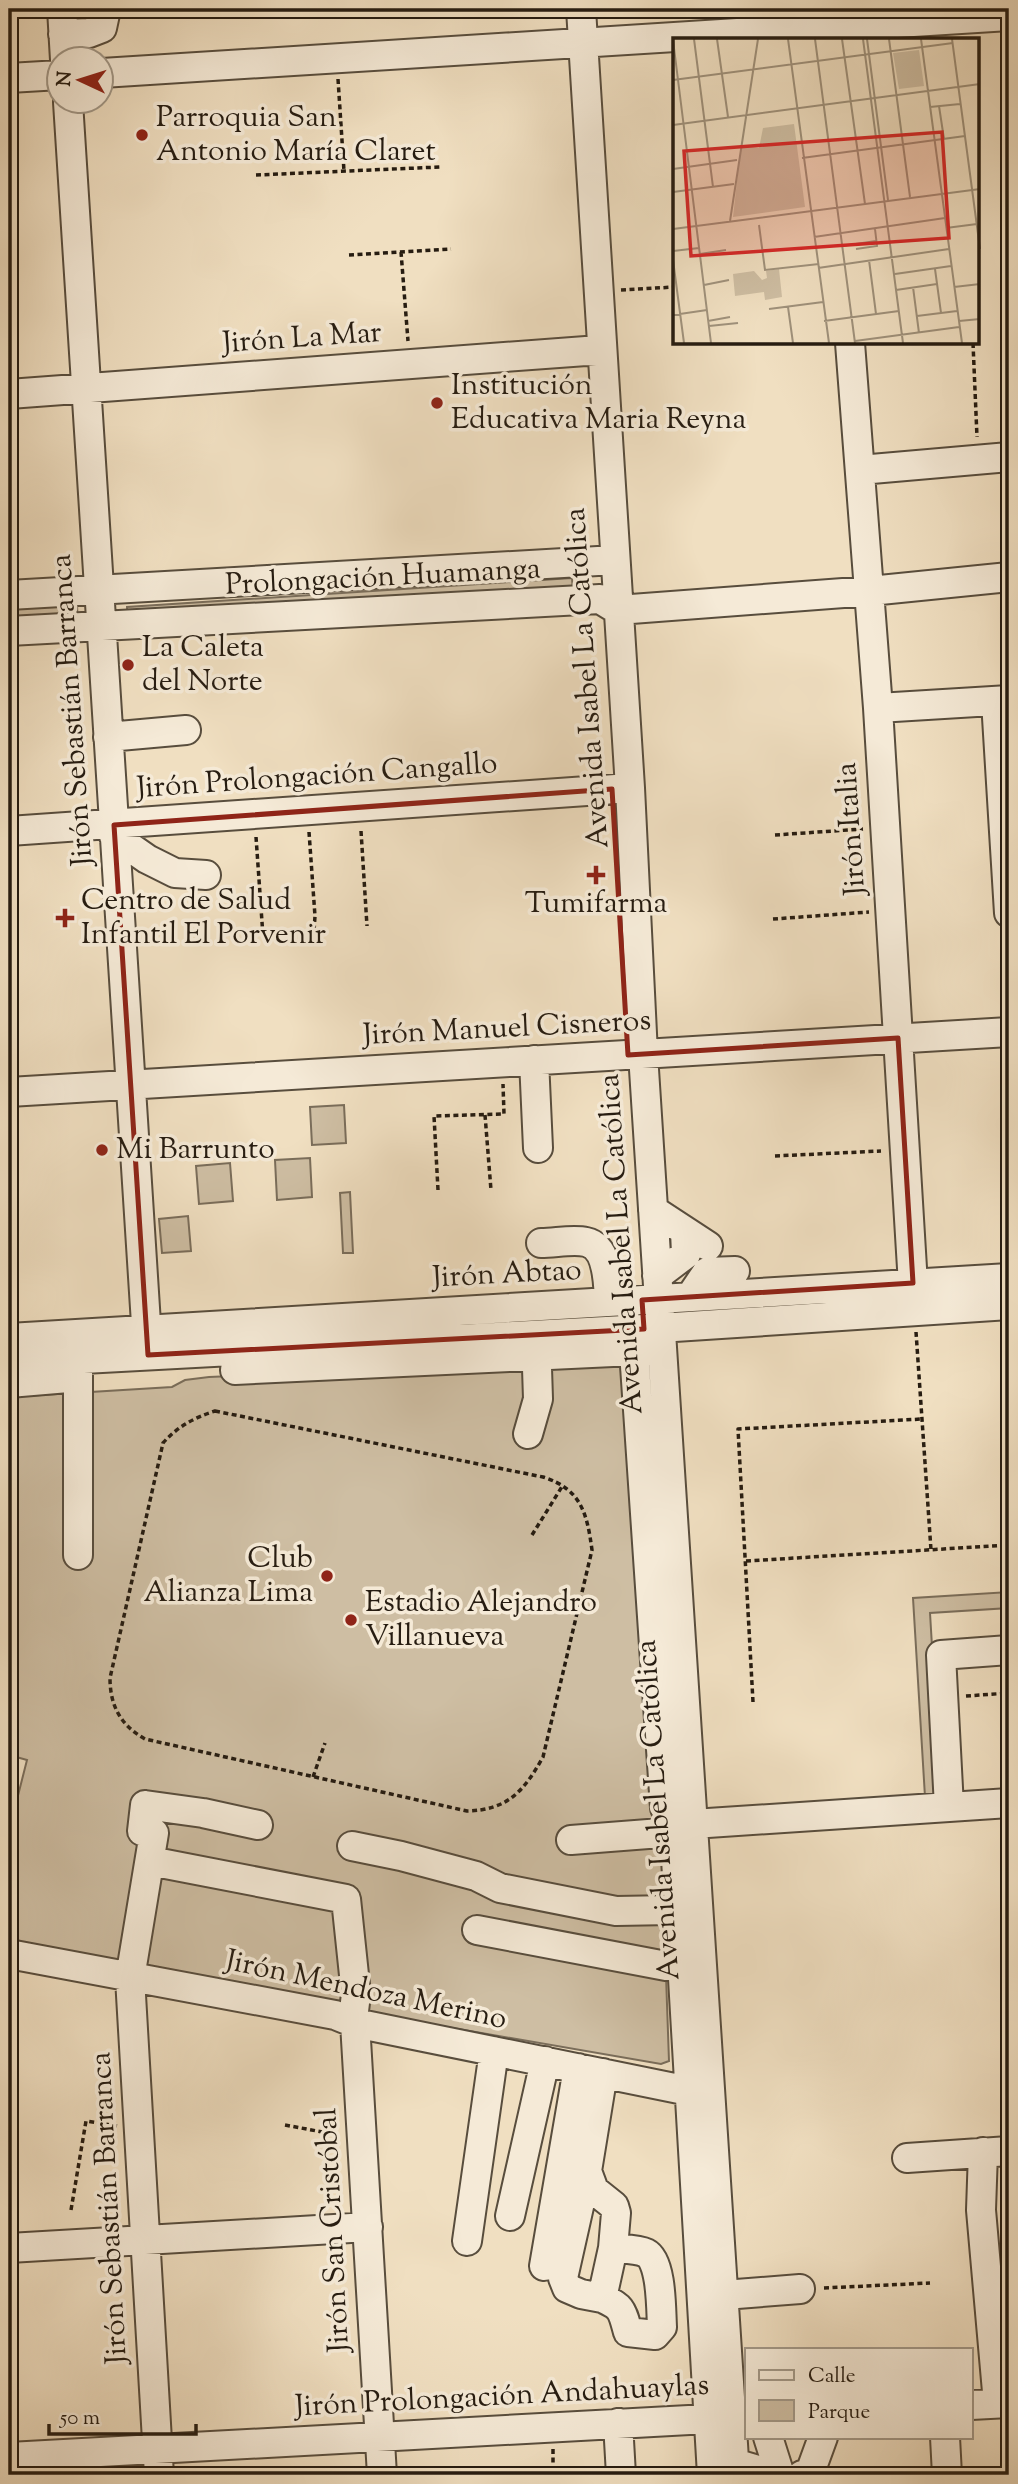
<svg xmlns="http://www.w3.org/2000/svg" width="1018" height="2484" font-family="'Sorts Mill Goudy',serif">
  <rect width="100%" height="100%" fill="#f0dfc1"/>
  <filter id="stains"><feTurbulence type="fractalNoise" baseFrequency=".00286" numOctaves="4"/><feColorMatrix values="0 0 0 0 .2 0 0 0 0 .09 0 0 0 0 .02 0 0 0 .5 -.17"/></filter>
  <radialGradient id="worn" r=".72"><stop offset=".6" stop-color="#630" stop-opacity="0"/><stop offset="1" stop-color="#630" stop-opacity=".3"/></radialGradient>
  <path fill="#cebea3" stroke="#7a6d5a" stroke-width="2" d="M 572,578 L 573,595 L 128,624 L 127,607 Z
    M 77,605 L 78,626 L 9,631 L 9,609 Z
    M 344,1105 L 346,1143 L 312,1145 L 310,1107 Z
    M 310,1158 L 312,1197 L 277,1200 L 275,1160 Z
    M 230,1163 L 233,1201 L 199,1204 L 196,1166 Z
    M 350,1192 L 353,1253 L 343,1253 L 340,1193 Z
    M 188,1216 L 191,1251 L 162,1253 L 159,1219 Z
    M 620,1359 L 633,1374 L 661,1833 L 669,2061 L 661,2064 L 354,2011 L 9,1940 L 9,1831 L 27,1760 L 9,1755 L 9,1397 L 172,1387 L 185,1380 L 209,1377 Z
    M 1009,1592 L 1009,1608 L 930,1613 L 941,1796 L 925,1797 L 913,1598 Z"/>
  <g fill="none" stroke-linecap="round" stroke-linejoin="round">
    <defs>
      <path id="minor" d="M 62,9 L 65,60
        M 581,9 L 630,788 L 643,1054 L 735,2475
        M 63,34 L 89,33 L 102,28 L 105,14
        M 102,73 L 1009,16
        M 9,78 L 60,75
        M 68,102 L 148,1355
        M 850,343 L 878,708 L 914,1301
        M 9,394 L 586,351 L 601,352
        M 860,470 L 1009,457
        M 9,595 L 615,560
        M 9,631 L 600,599 L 618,610 L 870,591 L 1009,577
        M 996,701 L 1009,913
        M 878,708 L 1009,700
        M 108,737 L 186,730
        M 9,831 L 630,788
        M 114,836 L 147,859 L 175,873 L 206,875
        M 534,1060 L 538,1148
        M 9,1092 L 1009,1032
        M 653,1210 L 708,1246
        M 541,1243 C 555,1243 573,1239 586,1242 C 609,1247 608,1284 609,1302
        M 657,1276 L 686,1254 L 685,1231
        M 690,1297 L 707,1272 L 735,1271
        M 9,1338 L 1009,1278
        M 645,1351 L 634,1351 L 665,1808
        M 9,1363 L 644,1329 L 1009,1305
        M 235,1370 L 634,1351
        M 9,1383 L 68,1378
        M 528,1434 L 538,1399 L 536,1337
        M 78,1555 L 78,1359
        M 672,1790 L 712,2475
        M 949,1807 L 941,1655 L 1009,1650
        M 693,1824 L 1009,1803
        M 571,1840 L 674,1832
        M 352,1846 L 401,1856 L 476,1876 L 500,1888 L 616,1911 L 672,1910
        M 150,1861 L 346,1899 L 356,1994 L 354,2011
        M 477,1930 L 666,1966 L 682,1966
        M 9,1954 L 335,2015 L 355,2023 L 689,2091 L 706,2091
        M 132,1966 L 154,1833 L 142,1831 L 145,1805 L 203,1813 L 258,1825
        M 130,1978 L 159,2475
        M 355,2023 L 382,2475
        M 983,2152 L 981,2210 L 998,2403
        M 907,2158 L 1009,2151
        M 587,2171 L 594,2190 L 614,2206 L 616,2213 L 613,2248 L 602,2298 L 581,2294 L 567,2288 L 563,2278 L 587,2171 L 603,2073
        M 510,2216 L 545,2061
        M 467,2241 L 494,2051
        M 9,2248 L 368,2227
        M 544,2266 L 578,2068
        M 724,2295 L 800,2289
        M 602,2298 C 623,2307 622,2311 628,2332 L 655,2335 L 662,2327 C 661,2311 662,2261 646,2253 C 638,2249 623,2249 613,2248
        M 971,2405 L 1009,2403
        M 618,2423 L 621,2475
        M 768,2437 L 780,2475
        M 945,2437 L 947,2475
        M 9,2457 L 726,2418
        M 734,2463 L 775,2475
        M 802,2475 L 808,2474 L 811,2470 L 823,2437"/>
    </defs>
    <use href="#minor" stroke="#584d3d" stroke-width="32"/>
    <path stroke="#261c11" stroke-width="3.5" stroke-dasharray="5 3.5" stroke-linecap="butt" d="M 338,79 L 344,171
      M 256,175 L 440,167
      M 401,252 L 408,341
      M 349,255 L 451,249
      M 621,290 L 675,287
      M 973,343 L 977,437
      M 361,831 L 367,926
      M 309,832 L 315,916 L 314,931
      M 775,835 L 863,829
      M 256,837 L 263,936
      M 773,919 L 869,912
      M 485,1115 L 491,1190
      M 775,1156 L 881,1151
      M 438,1190 L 434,1116 L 504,1114 L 503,1084
      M 916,1332 L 931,1550
      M 215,1411 L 543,1477 C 581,1489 587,1513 592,1550 L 543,1757 C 524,1791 508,1810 467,1811 L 145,1739 C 120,1725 110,1705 110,1678 L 163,1443 C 178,1426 194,1418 215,1411 Z
      M 532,1535 L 563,1485
      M 746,1561 L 1009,1545
      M 966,1696 L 1009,1693
      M 753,1702 L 738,1429 L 922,1419
      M 313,1777 L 325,1743
      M 285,2125 L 338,2135
      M 71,2210 L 86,2121 L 117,2126
      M 824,2288 L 930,2283
      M 553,2449 L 553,2475"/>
    <use href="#minor" stroke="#f5ead7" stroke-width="28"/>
  </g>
  <path fill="none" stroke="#8f2418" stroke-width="5" stroke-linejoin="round" d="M 612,789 L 628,1055 L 898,1038 L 913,1283 L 642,1300 L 644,1329 L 148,1355 L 114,825 Z"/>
  <g fill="#8f2418" stroke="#f5ead7" stroke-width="2.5">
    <circle cx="142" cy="135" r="7"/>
    <circle cx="437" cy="403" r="7"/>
    <circle cx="128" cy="665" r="7"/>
    <path d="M592.5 864.5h7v7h7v7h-7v7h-7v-7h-7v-7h7z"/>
    <path d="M61.5 907.5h7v7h7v7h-7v7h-7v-7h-7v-7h7z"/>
    <circle cx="102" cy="1150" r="7"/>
    <circle cx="327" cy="1576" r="7"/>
    <circle cx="351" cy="1620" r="7"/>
  </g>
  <g text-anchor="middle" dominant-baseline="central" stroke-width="7" stroke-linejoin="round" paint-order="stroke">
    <g font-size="30" fill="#261c11" stroke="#f5ead7" text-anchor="start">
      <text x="156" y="118">Parroquia San<tspan x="156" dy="34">Antonio María Claret</tspan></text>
      <text x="451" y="386">Institución<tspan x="451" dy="34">Educativa Maria Reyna</tspan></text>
      <text x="142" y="648">La Caleta<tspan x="142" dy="34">del Norte</tspan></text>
      <text x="81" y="901">Centro de Salud<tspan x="81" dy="34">Infantil El Porvenir</tspan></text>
      <text x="596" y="904" text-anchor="middle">Tumifarma</text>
      <text x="116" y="1150">Mi Barrunto</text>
      <text x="313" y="1559" text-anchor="end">Club<tspan x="313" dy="34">Alianza Lima</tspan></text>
      <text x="365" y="1603">Estadio Alejandro<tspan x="365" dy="34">Villanueva</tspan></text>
    </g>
    <g font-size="30" fill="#261c11" stroke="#f5ead7">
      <text transform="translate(302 339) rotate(-4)">Jirón La Mar</text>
      <text transform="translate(383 578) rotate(-3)">Prolongación Huamanga</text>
      <text transform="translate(588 678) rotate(-94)">Avenida Isabel La Católica</text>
      <text transform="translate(73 710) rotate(-94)">Jirón Sebastián Barranca</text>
      <text transform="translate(317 777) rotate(-4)">Jirón Prolongación Cangallo</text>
      <text transform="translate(852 829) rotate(-94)">Jirón Italia</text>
      <text transform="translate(507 1029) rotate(-3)">Jirón Manuel Cisneros</text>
      <text transform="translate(622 1244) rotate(-94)">Avenida Isabel La Católica</text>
      <text transform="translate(507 1275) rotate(-3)">Jirón Abtao</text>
      <text transform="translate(659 1810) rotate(-94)">Avenida Isabel La Católica</text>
      <text transform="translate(366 1991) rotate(12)">Jirón Mendoza Merino</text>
      <text transform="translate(110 2208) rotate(-93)">Jirón Sebastián Barranca</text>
      <text transform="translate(334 2230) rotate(-93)">Jirón San Cristóbal</text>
      <text transform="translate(502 2397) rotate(-3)">Jirón Prolongación Andahuaylas</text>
    </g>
  </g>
  <g transform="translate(673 38)">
    <rect width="306" height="306" fill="#f0dfc1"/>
    <path d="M 246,12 L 251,48 L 226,51 L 220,15 ZM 121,86 L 132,169 L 60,179 L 68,107 L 86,110 L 90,90 ZM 106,231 L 109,259 L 92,262 L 91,254 L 62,258 L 60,236 L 81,233 L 89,242 L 94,240 L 93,233 Z" fill="#cebea3"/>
    <path fill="none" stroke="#9f917b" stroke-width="2" d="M 21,1 L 40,149M 44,1 L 55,79M 115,1 L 156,305M 142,1 L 182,305M 169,1 L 192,166M 190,1 L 230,305M 194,1 L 215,162M 216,1 L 237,159M 248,1 L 289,305M 279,1 L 307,211M 0,2 L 38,305M 0,42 L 280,5M 266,68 L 271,101M 257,69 L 287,66M 0,87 L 307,46M 129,120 L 292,98M 0,131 L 64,122M 0,154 L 61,146M 57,183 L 85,1M 86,187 L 92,232 L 146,226M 273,190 L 304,186M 0,191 L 307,151M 141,199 L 272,180M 169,208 L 203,203M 183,211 L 204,208 L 202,191M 0,213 L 26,210M 27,216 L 53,212M 0,222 L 11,305M 196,222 L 203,276M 145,230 L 276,211M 262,231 L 268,275M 222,236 L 278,228M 31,247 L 56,242M 240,249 L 246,295M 281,249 L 307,246M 223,252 L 264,246M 115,269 L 120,305M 96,271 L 150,264M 0,277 L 34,272M 244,278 L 284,273M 35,283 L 57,279M 151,283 L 226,273M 286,283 L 307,281M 36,288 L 65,285M 182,303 L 286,289"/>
    <path fill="#d62828" fill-opacity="0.15" stroke="#d62828" stroke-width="3.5" d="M 269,94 L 276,200 L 18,218 L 11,113 Z"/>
    <rect width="306" height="306" fill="none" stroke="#261c11" stroke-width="3.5"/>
  </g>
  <rect width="1018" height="2484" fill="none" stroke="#f0dfc1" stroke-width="35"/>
  <rect x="10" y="10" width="997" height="2463" fill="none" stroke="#261c11" stroke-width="3.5"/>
  <rect x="18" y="18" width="983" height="2449" fill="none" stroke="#261c11" stroke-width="2"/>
  <rect x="745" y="2348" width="228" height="91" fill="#f5ead7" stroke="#a29888" stroke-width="2"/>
  <rect x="759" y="2370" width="35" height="10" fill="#f5ead7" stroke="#a29888" stroke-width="2"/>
  <text x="808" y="2382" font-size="21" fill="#261c11">Calle</text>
  <rect x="759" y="2400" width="35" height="21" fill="#cebea3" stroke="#a29888" stroke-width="2"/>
  <text x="808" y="2418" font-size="21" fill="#261c11">Parque</text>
  <g transform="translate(80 80) rotate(274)"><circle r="33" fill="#f5ead7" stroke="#a29888" stroke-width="2"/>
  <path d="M0-5L12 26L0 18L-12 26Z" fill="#8f2418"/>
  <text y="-10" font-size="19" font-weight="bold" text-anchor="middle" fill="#261c11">N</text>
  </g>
  <path d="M49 2424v10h147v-10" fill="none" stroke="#261c11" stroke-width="3.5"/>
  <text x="60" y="2424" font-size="21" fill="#261c11" stroke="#f5ead7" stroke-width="5" paint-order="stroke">50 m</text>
  <rect width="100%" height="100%" filter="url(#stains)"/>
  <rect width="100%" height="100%" fill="url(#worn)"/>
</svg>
